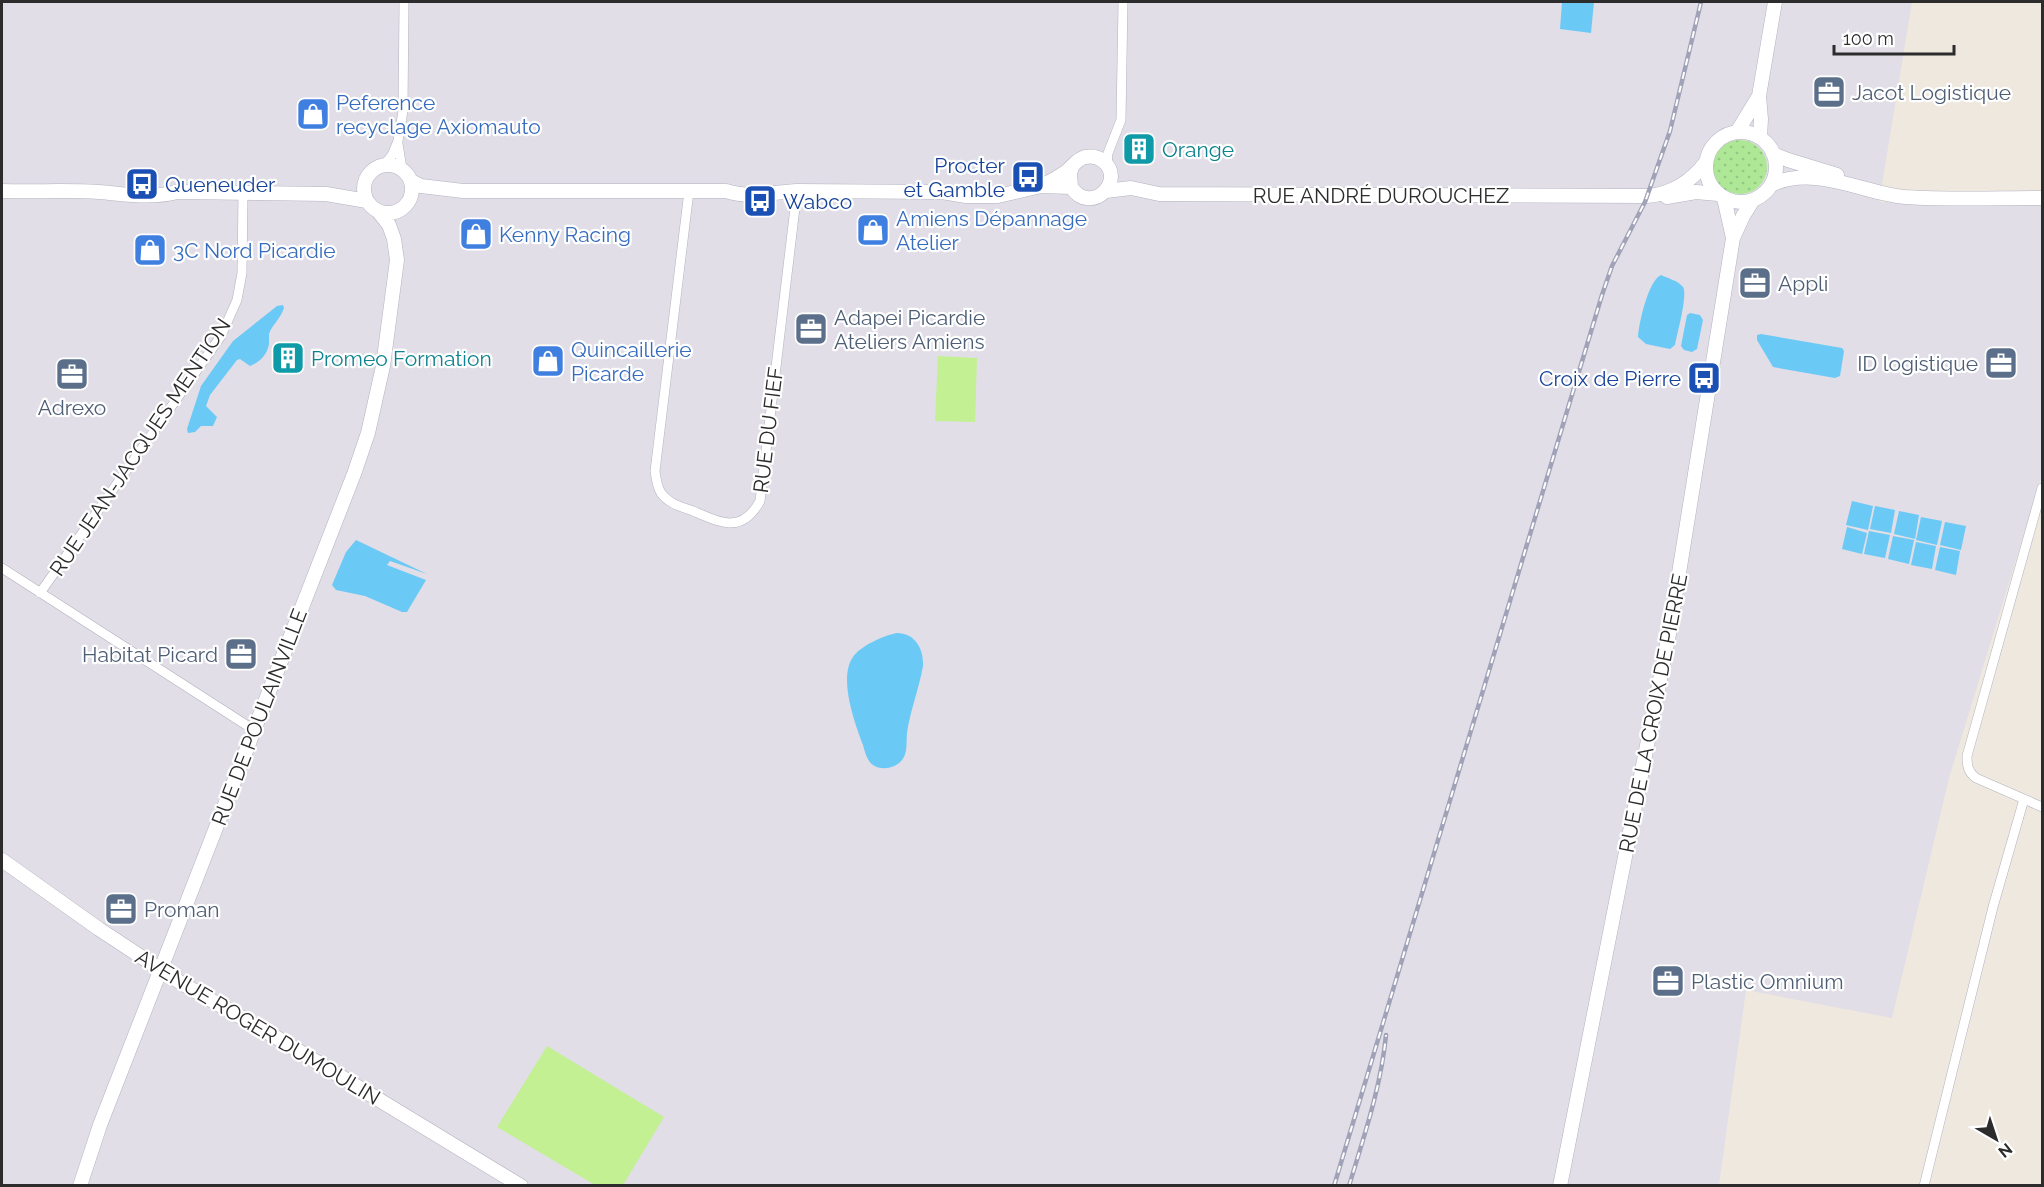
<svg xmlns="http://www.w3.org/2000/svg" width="2044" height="1187" font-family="Raleway,sans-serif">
  <defs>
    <pattern id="grass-dots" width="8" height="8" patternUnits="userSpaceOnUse" patternTransform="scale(1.5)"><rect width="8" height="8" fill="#aee897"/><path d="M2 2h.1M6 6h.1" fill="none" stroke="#96c782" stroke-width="1.8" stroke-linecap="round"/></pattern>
  </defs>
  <rect width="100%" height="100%" fill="#eee8de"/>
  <path fill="#e1dee7" d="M 2,2 L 1912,2 L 1879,202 L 2042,203 L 2042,475 L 1949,778 L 1892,1018 L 1746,990 L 1719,1185 L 2,1186 Z"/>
  <path fill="url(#grass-dots)" d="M1713 167a27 27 0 1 1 54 0a27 27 0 1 1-54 0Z"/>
  <path fill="#c2f092" d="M 938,356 L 977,358 L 975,422 L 935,421 Z
    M 547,1046 L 664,1117 L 623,1185 L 595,1185 L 497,1127 Z"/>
  <path fill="#6bc9f6" d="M 1562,2 L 1594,2 L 1591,33 L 1560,29 Z
    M 1661,275 C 1667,278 1679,281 1683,287 C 1688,295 1677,334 1675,345 L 1670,349 L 1646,344 L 1638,337 C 1639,323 1648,281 1661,275 Z
    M 283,305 L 284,308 C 281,318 272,325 269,334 C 269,336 269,342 269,344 C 267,355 260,362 250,366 L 240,359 L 237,360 L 210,395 L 206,406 L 217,417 L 213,426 L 201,426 L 195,432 L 188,433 L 187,429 L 201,386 L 233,341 L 277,306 Z
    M 1690,313 L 1700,315 L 1703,320 L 1697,349 L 1692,352 L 1684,350 L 1681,346 L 1687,315 Z
    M 1761,334 L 1842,348 L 1844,351 L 1840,376 L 1835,378 L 1773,367 L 1757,340 L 1757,335 Z
    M 1852,501 L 1873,506 L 1868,530 L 1846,525 Z
    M 1875,506 L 1895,510 L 1891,533 L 1870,529 Z
    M 1899,511 L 1919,515 L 1915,539 L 1894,534 Z
    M 1921,517 L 1942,521 L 1937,545 L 1916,540 Z
    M 1945,522 L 1966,526 L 1961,550 L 1940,545 Z
    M 1847,527 L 1867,533 L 1862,554 L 1842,549 Z
    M 1869,531 L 1890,535 L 1885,558 L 1864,554 Z
    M 1893,536 L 1914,540 L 1909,564 L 1888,559 Z
    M 356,540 L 427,574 L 390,561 L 387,565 L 426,580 L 407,612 L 402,612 L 365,596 L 336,590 L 332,585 L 346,552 Z
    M 1916,542 L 1936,546 L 1932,569 L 1911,565 Z
    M 1940,547 L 1960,551 L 1956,575 L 1935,570 Z
    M 897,633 C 915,633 924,649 923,666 C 919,689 910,711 907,733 C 906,742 908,753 902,760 C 896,768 882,771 873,765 C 867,761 865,752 863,745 C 855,724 838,678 853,657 C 860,646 885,635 897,633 Z"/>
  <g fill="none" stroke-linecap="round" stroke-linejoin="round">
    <defs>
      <path id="street" d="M 398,144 L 402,169
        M 384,165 L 392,155 L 398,141 L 403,111 L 404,2
        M 1107,165 L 1108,153 L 1121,120 L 1123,2
        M 689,191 L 655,471 C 656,479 657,487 661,493 C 669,504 682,507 693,511 C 721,523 742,534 760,501 L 797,191
        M 2,568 L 254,730
        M 40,593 L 221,336 L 237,300 L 242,273 L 243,193
        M 2024,799 L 2042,807
        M 1924,1186 L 1993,907 L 2024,799 L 1976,778 C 1968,772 1967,766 1967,756 L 2042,488"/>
      <path id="secondary" d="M1706 167a35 35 0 1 1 70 0a35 35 0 1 1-70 0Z
        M 1737,132 L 1759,96
        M 1760,137 L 1761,119 L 1759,96 L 1775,2
        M 1773,154 L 1788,160 L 1837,175
        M364 189a24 24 0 1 1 48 0a24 24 0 1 1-48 0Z
        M 411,181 L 421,186 L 463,191 L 726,191 C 751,199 772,192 797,191 L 942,192 L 966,196 L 998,196 L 1041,186 L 1071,187
        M 1043,185 C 1051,181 1059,177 1067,171 C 1073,166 1077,159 1085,157 C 1091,156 1098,157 1103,161 C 1127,180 1091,217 1071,187 L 1070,173 L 1072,167
        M 1771,185 C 1814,164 1862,193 1905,197 C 1951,200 1997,198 2042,198
        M 2,191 C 34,192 67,190 99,192 C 125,194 150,199 177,192 L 326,194 L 367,201
        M 1106,191 L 1131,188 L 1159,194 L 1647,196 C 1672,194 1691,182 1706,162
        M 1667,197 L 1696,192 L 1718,194
        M 1724,198 L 1733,238
        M 2,860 L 99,929 L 181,983 L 274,1036 L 521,1186
        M 80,1186 L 100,1125 L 354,474 L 368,433 L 383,366 L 397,260 L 394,239 L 389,225 L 378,211
        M 1560,1186 L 1670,629 L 1733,238 L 1743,216 L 1753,200"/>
    </defs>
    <use href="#street" stroke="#b2b3c0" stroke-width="10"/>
    <use href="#secondary" stroke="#b2b3c0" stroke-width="15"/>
    <use href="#street" stroke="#fff" stroke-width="9"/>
    <use href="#secondary" stroke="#fff" stroke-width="14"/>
    <defs>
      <path id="rail" d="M 1334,1186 L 1602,295 L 1612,266 L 1645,202 L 1670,131 L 1701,2
        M 1349,1186 C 1364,1136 1381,1087 1386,1035"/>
    </defs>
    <use href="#rail" stroke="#a0a2b7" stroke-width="4.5"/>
    <use href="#rail" stroke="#fff" stroke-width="2" stroke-dasharray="7" stroke-linecap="butt"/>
  </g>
  <defs>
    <symbol id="office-square" viewBox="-11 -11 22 22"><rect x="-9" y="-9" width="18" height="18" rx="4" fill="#5c6f8a" stroke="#fff"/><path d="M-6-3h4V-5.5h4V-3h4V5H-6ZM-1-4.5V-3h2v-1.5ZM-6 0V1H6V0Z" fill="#fff"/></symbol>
    <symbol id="shop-square" viewBox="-11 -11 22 22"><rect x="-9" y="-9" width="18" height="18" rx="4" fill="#3f7fe0" stroke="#fff"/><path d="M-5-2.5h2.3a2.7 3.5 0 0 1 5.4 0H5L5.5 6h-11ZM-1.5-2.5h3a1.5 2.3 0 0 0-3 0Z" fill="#fff"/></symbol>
    <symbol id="building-square" viewBox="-11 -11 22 22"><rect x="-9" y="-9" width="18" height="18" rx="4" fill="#0f9aa8" stroke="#fff"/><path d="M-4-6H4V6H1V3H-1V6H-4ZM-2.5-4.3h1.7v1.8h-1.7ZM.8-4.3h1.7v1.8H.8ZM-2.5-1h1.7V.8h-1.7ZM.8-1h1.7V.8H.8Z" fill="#fff"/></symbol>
    <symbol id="bus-square" viewBox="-11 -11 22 22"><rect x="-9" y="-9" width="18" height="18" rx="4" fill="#1a4fb4" stroke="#fff"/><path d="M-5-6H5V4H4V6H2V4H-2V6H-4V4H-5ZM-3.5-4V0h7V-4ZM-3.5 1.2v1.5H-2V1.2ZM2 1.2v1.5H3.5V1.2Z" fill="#fff"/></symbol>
  </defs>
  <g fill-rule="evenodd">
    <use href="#office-square" x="1810" y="73" width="38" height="38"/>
    <use href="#shop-square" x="294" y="95" width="38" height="38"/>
    <use href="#building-square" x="1120" y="130" width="38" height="38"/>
    <use href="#bus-square" x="1009" y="158" width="38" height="38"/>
    <use href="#bus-square" x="123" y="165" width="38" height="38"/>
    <use href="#bus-square" x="741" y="182" width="38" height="38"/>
    <use href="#shop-square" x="854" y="211" width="38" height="38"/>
    <use href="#shop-square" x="457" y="215" width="38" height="38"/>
    <use href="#shop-square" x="131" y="231" width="38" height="38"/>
    <use href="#office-square" x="1736" y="264" width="38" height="38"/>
    <use href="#office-square" x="792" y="310" width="38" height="38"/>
    <use href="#building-square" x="269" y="339" width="38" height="38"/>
    <use href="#shop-square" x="529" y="342" width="38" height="38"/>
    <use href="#office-square" x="1982" y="344" width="38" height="38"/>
    <use href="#office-square" x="53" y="355" width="38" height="38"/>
    <use href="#bus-square" x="1685" y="359" width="38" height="38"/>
    <use href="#office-square" x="222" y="635" width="38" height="38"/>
    <use href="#office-square" x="102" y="890" width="38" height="38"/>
    <use href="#office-square" x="1649" y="962" width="38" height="38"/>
  </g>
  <g text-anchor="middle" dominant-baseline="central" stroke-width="4.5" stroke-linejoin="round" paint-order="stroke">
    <g font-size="21" fill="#4e5e75" stroke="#fff" text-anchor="start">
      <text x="1852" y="92">Jacot Logistique</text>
      <text x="1778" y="283">Appli</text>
      <text x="834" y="317">Adapei Picardie<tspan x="834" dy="24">Ateliers Amiens</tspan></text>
      <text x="1978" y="363" text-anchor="end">ID logistique</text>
      <text x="72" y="407" text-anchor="middle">Adrexo</text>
      <text x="218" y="654" text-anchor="end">Habitat Picard</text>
      <text x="144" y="909">Proman</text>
      <text x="1691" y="981">Plastic Omnium</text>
    </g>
    <g font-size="21" fill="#366cbe" stroke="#fff" text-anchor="start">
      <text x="336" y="102">Peference<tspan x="336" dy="24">recyclage Axiomauto</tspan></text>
      <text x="896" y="218">Amiens Dépannage<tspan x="896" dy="24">Atelier</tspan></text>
      <text x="499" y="234">Kenny Racing</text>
      <text x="173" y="250">3C Nord Picardie</text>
      <text x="571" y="349">Quincaillerie<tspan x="571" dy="24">Picarde</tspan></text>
    </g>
    <g font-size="21" fill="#0d838f" stroke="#fff" text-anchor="start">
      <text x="1162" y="149">Orange</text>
      <text x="311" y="358">Promeo Formation</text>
    </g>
    <g font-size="21" fill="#164399" stroke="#fff" text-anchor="end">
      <text x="1005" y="165">Procter<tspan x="1005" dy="24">et Gamble</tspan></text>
      <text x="165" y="184" text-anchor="start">Queneuder</text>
      <text x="783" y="201" text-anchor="start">Wabco</text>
      <text x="1681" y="378">Croix de Pierre</text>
    </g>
    <g font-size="21" fill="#2c2c2c" stroke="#fff">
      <text x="1381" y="195">RUE ANDRÉ DUROUCHEZ</text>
      <text transform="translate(768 430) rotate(-83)">RUE DU FIEF</text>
      <text transform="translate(140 447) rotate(-56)">RUE JEAN-JACQUES MENTION</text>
      <text transform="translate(1653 713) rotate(-79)">RUE DE LA CROIX DE PIERRE</text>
      <text transform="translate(259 717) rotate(-69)">RUE DE POULAINVILLE</text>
      <text transform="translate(258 1027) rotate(31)">AVENUE ROGER DUMOULIN</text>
    </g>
  </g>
  <rect width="2044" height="1187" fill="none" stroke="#2c2c2c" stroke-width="6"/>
  <g transform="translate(1996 1139) rotate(141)" stroke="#ffffff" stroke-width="4.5" paint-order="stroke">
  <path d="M0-4.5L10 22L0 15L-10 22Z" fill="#2c2c2c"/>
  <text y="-9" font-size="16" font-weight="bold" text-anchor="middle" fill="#2c2c2c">N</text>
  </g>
  <path d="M1834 45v9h120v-9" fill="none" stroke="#2c2c2c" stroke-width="3"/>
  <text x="1843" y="45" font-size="18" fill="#2c2c2c" stroke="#ffffff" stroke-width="4.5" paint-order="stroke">100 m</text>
</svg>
